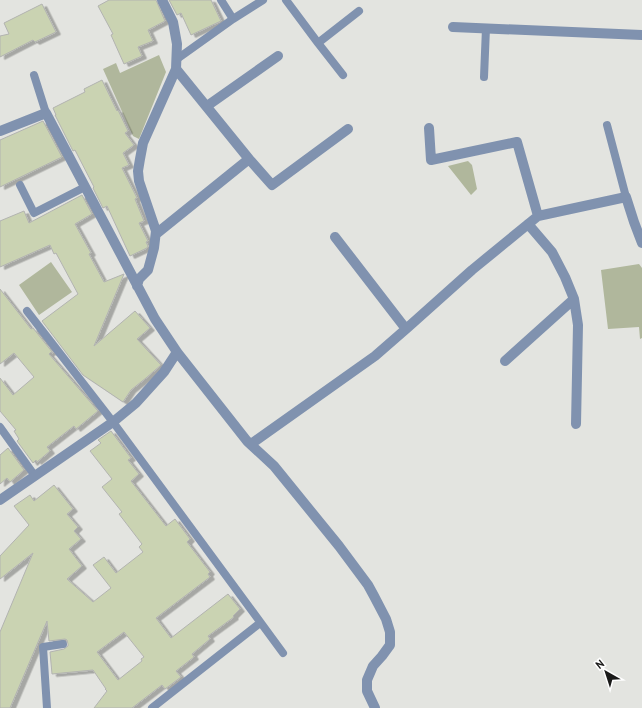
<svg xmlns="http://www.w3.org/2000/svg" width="642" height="708" font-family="'PT Sans',sans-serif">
  <defs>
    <filter id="shadow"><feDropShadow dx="4.5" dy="2.5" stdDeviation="0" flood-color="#0004"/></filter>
  </defs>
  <rect width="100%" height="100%" fill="#e3e4e0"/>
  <path fill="#b0b79c" d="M 159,55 L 166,72 L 139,139 L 133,136 L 103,69 L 116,63 L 120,73 Z
    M 468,161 L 472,165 L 477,189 L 471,195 L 448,166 Z
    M 51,262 L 72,292 L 39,315 L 19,285 Z
    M 639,264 L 642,268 L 642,338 L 640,339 L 639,327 L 608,329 L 601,270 Z"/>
  <path fill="#cad3b2" stroke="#b2b3b0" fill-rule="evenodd" filter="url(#shadow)" d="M 109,0 L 156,0 L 165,21 L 148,30 L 153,41 L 138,47 L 142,56 L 124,64 L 111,35 L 113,34 L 98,6 Z
    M 169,0 L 211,0 L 221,21 L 191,35 L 181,13 L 177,15 Z
    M 42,4 L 56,32 L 35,42 L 33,40 L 0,57 L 0,36 L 9,34 L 4,23 Z
    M 102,80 L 117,111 L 118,110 L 128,131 L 125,133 L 134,145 L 123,153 L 129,165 L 122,168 L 137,198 L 135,199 L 144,221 L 139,223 L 148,241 L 146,242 L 148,246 L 147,248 L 130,256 L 107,206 L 103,208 L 93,188 L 94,187 L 75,150 L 73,151 L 55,115 L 56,115 L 53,108 L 85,92 L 84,89 Z
    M 43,121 L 62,157 L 0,187 L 0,140 Z
    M 82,195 L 92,214 L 75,224 L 91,253 L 89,254 L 104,282 L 124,274 L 94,346 L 135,311 L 150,328 L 137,339 L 161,365 L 146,378 L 131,390 L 123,402 L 83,375 L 42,321 L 78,294 L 56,253 L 54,254 L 50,245 L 0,267 L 0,221 L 24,211 L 29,223 Z
    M 0,289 L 31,329 L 33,328 L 53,353 L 51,352 L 49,354 L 98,411 L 76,429 L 74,426 L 47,447 L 50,451 L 37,462 L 36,460 L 33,463 L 17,441 L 19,439 L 14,431 L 16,430 L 0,411 L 0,378 L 13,395 L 34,377 L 14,353 L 0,364 Z
    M 111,431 L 131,458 L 128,460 L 139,474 L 131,481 L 166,526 L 175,519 L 190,539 L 187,542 L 210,572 L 208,574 L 210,577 L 156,618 L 171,638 L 228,594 L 240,609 L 233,616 L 234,617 L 208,636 L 210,639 L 192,654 L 194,657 L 176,671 L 181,677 L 165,689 L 162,685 L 132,708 L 94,708 L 107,691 L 105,689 L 106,689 L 93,670 L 52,674 L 50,652 L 64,649 L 68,646 L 68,644 L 67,640 L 65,639 L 49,641 L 47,621 L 10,708 L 0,708 L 0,632 L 33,553 L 0,579 L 0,556 L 29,525 L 14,506 L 30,495 L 34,501 L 54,485 L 73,509 L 67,514 L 78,527 L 74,531 L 81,539 L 69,549 L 82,566 L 67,579 L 93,602 L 111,588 L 93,565 L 104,557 L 116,573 L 143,552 L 139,547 L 142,544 L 119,514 L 122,512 L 102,487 L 112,479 L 90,451 L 101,443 L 98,440 ZM 124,632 L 144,657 L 141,659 L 142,661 L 118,680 L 97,652 Z
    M 8,448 L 24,470 L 10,482 L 7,478 L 0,484 L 0,455 Z"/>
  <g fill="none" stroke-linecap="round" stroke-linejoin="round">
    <path stroke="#8092af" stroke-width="8" d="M 221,0 L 233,19
      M 286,0 L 318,43 L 343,75
      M 318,43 L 359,11
      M 177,59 L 233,19 L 263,0
      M 34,75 L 46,113
      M 484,77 L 486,28
      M 607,125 L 626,197
      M 20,185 L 34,213 L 85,187
      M 27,311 L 113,422 L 283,653
      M 0,427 L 35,476
      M 47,708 L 43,647 L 63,644
      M 152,708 L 260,623"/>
    <path stroke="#8092af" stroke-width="10" d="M 453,27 L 642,35
      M 207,106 L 278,56
      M 429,128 L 431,160 L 517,142 L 538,216
      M 0,131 L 46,113 L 155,319 L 177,352 L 247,441 L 274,466 L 339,546 L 368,585 L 374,596 L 386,619 L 390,632 L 390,645 L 382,656 L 373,666 L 367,680 L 367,691 L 375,708
      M 249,159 L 272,185 L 348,129
      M 528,224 L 552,252 L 565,277 L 574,299 L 578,325 L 576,424
      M 156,234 L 249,159 L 176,69
      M 137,286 L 139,279 L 148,270 L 154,248 L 156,231 L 139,181 L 138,171 L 140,159 L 143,143 L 176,69 L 177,44 L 173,22 L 162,0
      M 406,329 L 472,270 L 538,216 L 626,197 L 634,222 L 642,243
      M 505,361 L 574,299
      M 251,444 L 375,356 L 406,329 L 335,237
      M 0,500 L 113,422 L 136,403 L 164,372 L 177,352"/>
  </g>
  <g transform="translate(606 672) rotate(321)" stroke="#ffffff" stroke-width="3" paint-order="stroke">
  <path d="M0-3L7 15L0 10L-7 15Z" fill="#1a1a19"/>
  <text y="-6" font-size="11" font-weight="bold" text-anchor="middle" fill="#1a1a19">N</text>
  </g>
</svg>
